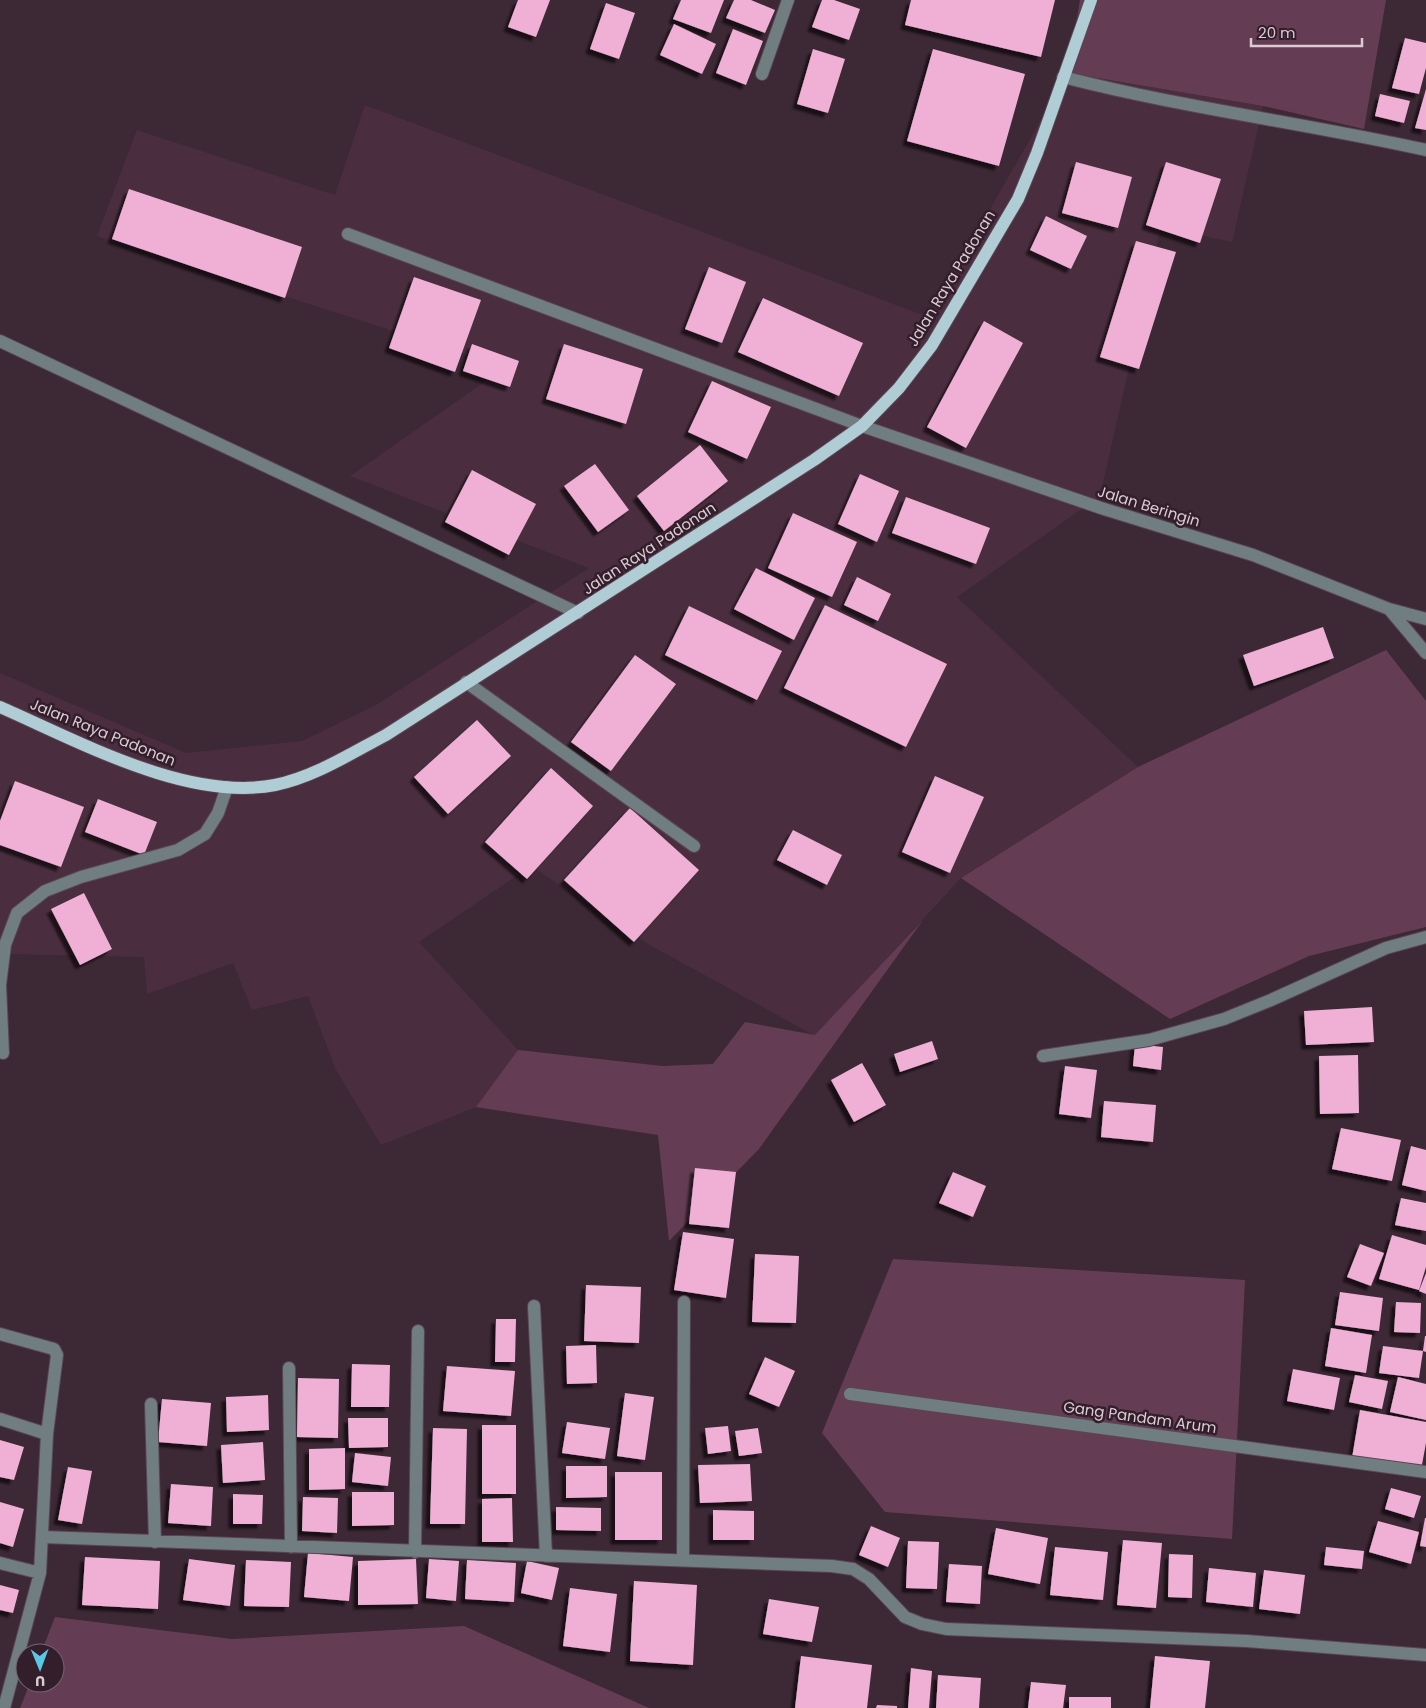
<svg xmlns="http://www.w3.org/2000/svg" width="1426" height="1708" font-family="Poppins,sans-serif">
  <defs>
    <filter id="shadow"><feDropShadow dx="-4.5" dy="4.5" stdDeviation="1" flood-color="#0009"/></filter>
  </defs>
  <rect width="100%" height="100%" fill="#3d2835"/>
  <path fill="#4a2e3f" d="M 1068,73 L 1263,106 L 1232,242 L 1161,227 L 1100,496 L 957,597 L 1138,767 L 961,878 L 815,1036 L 650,945 L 531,866 L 419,942 L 518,1050 L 476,1107 L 381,1145 L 336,1070 L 308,996 L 252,1010 L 233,963 L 147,994 L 144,957 L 9,954 L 0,1011 L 0,673 L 186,753 L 302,741 L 376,705 L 589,568 L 350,476 L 506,367 L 97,236 L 137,130 L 335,195 L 365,105 L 928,317 Z"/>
  <path fill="#643d55" d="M 1080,0 L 1386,0 L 1364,129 L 1263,106 L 1068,73 Z
    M 1386,650 L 1426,701 L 1426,927 L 1309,956 L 1170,1019 L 961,878 L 1138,767 Z
    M 923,920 L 759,1149 L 669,1241 L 658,1135 L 476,1107 L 518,1050 L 662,1066 L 713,1064 L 745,1022 L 815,1035 Z
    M 893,1259 L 1245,1280 L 1232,1539 L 885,1512 L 822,1433 Z
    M 55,1617 L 232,1639 L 464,1626 L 649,1708 L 20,1708 L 30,1683 L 55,1683 L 55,1653 L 41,1653 Z"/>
  <path fill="#f0b0d6" filter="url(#shadow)" d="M 518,0 L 550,0 L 536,37 L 508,27 Z
    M 681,0 L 724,0 L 711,33 L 673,19 Z
    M 734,0 L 751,0 L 775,10 L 765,33 L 726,18 Z
    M 822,0 L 834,0 L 860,9 L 849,40 L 812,27 Z
    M 911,0 L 1055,0 L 1041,57 L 905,25 Z
    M 606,3 L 635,13 L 619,59 L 590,49 Z
    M 674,24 L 716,44 L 702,74 L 660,55 Z
    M 733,29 L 763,41 L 746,85 L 716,73 Z
    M 1405,38 L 1426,43 L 1426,68 L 1419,94 L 1392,88 Z
    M 813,49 L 845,59 L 828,113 L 797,104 Z
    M 933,49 L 1025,74 L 999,166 L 907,141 Z
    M 1426,89 L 1426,130 L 1415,128 Z
    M 1380,94 L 1410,101 L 1404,123 L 1375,116 Z
    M 1076,162 L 1132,177 L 1118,228 L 1062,213 Z
    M 1166,162 L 1221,179 L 1200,243 L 1146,225 Z
    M 129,189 L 302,247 L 285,298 L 112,239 Z
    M 1046,216 L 1087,236 L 1071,269 L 1030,250 Z
    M 1136,241 L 1176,252 L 1139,369 L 1100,357 Z
    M 709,267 L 746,282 L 722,343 L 685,329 Z
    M 414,277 L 481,300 L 455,372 L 389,348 Z
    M 763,298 L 863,343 L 839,396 L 738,352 Z
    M 984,321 L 1023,343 L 966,448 L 927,427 Z
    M 472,344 L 519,361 L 510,387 L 463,371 Z
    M 564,344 L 643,369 L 626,424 L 546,399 Z
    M 712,381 L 771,407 L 747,459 L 688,432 Z
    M 700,445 L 728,481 L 664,531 L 637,496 Z
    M 595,464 L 629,510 L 598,532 L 564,486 Z
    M 472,470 L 536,504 L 509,555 L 445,522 Z
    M 860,474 L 899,491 L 877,542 L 838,524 Z
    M 906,497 L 990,528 L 976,564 L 892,533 Z
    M 793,513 L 857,542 L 832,597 L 768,568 Z
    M 756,568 L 815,598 L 794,640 L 734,609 Z
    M 857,577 L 891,594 L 878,621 L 844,605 Z
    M 825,605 L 947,664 L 906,747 L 784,688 Z
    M 689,606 L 782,651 L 757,700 L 665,655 Z
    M 1323,627 L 1334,658 L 1254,686 L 1243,655 Z
    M 635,655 L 676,684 L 611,771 L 571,742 Z
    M 477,720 L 511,756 L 448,814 L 414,777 Z
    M 551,768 L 593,806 L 527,879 L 485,842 Z
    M 935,776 L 984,797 L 950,873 L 902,852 Z
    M 15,781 L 84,807 L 61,867 L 0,845 L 0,821 Z
    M 98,799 L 157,822 L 144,855 L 85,832 Z
    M 630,808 L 699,870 L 634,942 L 564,880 Z
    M 793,830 L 842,855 L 827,885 L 777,860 Z
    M 84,893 L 112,949 L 80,965 L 51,909 Z
    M 1372,1007 L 1374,1042 L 1306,1045 L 1304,1011 Z
    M 932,1041 L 938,1059 L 900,1072 L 894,1054 Z
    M 1135,1044 L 1163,1047 L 1161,1070 L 1133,1066 Z
    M 1358,1055 L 1359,1113 L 1320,1114 L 1319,1056 Z
    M 862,1063 L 886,1105 L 854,1122 L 831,1080 Z
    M 1065,1066 L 1097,1070 L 1091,1118 L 1059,1114 Z
    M 1104,1101 L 1156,1105 L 1153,1142 L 1101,1137 Z
    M 1341,1128 L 1401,1140 L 1392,1181 L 1332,1169 Z
    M 1411,1146 L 1426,1150 L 1426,1191 L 1402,1185 Z
    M 695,1168 L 736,1172 L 729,1228 L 689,1224 Z
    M 953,1172 L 986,1186 L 973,1217 L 939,1203 Z
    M 1401,1198 L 1426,1203 L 1426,1231 L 1395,1225 Z
    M 683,1232 L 734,1239 L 726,1298 L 674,1290 Z
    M 1392,1235 L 1426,1245 L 1426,1267 L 1419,1290 L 1379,1279 Z
    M 1360,1244 L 1384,1253 L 1371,1286 L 1347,1277 Z
    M 755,1254 L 799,1256 L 796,1323 L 752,1322 Z
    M 1426,1273 L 1426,1294 L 1419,1291 Z
    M 586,1285 L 641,1287 L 639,1343 L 584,1341 Z
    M 1340,1292 L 1383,1298 L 1379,1331 L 1335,1325 Z
    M 1396,1302 L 1421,1303 L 1420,1333 L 1394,1332 Z
    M 496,1319 L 516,1319 L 515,1362 L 495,1362 Z
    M 1331,1328 L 1372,1335 L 1366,1373 L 1325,1366 Z
    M 1425,1336 L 1426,1336 L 1426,1352 L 1423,1351 Z
    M 596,1345 L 597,1383 L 567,1384 L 566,1346 Z
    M 1383,1346 L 1423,1351 L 1419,1378 L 1379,1373 Z
    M 765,1357 L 795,1371 L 779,1407 L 749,1394 Z
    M 352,1364 L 390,1365 L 389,1407 L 351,1407 Z
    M 447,1366 L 515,1371 L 511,1416 L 443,1411 Z
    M 1293,1369 L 1340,1378 L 1334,1410 L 1287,1401 Z
    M 1355,1375 L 1388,1381 L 1382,1409 L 1349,1402 Z
    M 1398,1377 L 1426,1384 L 1426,1420 L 1390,1412 Z
    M 298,1378 L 339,1379 L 338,1438 L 297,1437 Z
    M 625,1393 L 654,1397 L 645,1460 L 617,1456 Z
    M 268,1395 L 269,1430 L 227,1432 L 226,1397 Z
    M 162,1399 L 211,1403 L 207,1446 L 158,1442 Z
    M 1360,1410 L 1426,1422 L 1426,1443 L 1421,1470 L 1352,1458 Z
    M 348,1418 L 388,1418 L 388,1447 L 349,1448 Z
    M 567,1422 L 610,1428 L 605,1459 L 562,1453 Z
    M 482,1425 L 516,1425 L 516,1494 L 482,1494 Z
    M 728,1426 L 731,1451 L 708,1454 L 705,1428 Z
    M 433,1428 L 467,1429 L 465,1524 L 430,1524 Z
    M 758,1428 L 762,1453 L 739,1456 L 735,1431 Z
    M 0,1440 L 24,1447 L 14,1480 L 0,1477 Z
    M 263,1442 L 265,1480 L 223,1483 L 221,1445 Z
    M 345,1448 L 345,1489 L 309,1490 L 309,1449 Z
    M 355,1453 L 391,1457 L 388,1486 L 352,1482 Z
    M 750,1464 L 752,1501 L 700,1503 L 698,1465 Z
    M 566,1466 L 607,1466 L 607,1497 L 566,1498 Z
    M 68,1467 L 92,1471 L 82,1524 L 58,1520 Z
    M 615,1472 L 662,1472 L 662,1540 L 615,1540 Z
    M 171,1484 L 213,1487 L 211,1526 L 168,1523 Z
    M 1391,1488 L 1421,1496 L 1414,1518 L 1385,1509 Z
    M 352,1492 L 394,1492 L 394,1525 L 352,1526 Z
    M 233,1494 L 263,1495 L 262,1524 L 233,1524 Z
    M 303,1497 L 338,1498 L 337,1533 L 302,1531 Z
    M 512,1498 L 513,1542 L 482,1542 L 482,1499 Z
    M 0,1502 L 24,1509 L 13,1547 L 0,1543 Z
    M 556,1507 L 601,1508 L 601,1531 L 556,1530 Z
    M 713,1510 L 754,1511 L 754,1540 L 713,1540 Z
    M 1425,1518 L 1426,1518 L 1426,1547 L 1420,1546 Z
    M 1378,1521 L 1419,1532 L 1411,1564 L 1369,1552 Z
    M 871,1526 L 900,1538 L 888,1567 L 859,1555 Z
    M 996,1528 L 1048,1538 L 1040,1584 L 988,1574 Z
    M 1123,1540 L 1162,1543 L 1156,1608 L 1117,1605 Z
    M 908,1541 L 939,1542 L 937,1589 L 906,1588 Z
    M 1055,1547 L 1108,1552 L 1103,1600 L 1050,1595 Z
    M 1326,1547 L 1364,1551 L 1362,1569 L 1324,1565 Z
    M 308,1553 L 353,1557 L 349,1601 L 304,1597 Z
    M 1169,1554 L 1193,1555 L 1192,1598 L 1168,1597 Z
    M 85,1557 L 160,1561 L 158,1609 L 82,1605 Z
    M 189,1559 L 235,1565 L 230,1606 L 183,1600 Z
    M 416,1559 L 418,1604 L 358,1605 L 358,1561 Z
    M 429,1559 L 459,1561 L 456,1601 L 426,1598 Z
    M 246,1560 L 291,1562 L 289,1607 L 244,1606 Z
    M 467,1560 L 516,1563 L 514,1602 L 465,1599 Z
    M 527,1561 L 559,1568 L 552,1600 L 521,1593 Z
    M 949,1564 L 982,1566 L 980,1604 L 946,1602 Z
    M 1209,1568 L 1256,1573 L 1253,1607 L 1206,1602 Z
    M 1264,1570 L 1305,1575 L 1300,1614 L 1259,1609 Z
    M 634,1581 L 697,1585 L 693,1665 L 630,1661 Z
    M 0,1585 L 19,1590 L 13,1613 L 0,1610 Z
    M 570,1588 L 617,1594 L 610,1652 L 563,1646 Z
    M 769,1599 L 819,1607 L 812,1642 L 763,1634 Z
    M 801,1656 L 872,1665 L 867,1708 L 795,1708 Z
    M 1155,1656 L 1210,1661 L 1205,1708 L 1150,1708 Z
    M 911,1668 L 932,1671 L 929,1708 L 908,1708 Z
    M 938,1675 L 981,1678 L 979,1708 L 936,1708 Z
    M 1031,1682 L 1066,1685 L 1063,1708 L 1028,1708 Z
    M 1069,1697 L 1111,1697 L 1111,1708 L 1069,1708 Z
    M 877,1705 L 897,1706 L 897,1708 L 876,1708 Z"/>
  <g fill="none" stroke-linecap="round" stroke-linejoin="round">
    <defs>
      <path id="minor" d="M 762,74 L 788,0
        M 1063,77 C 1183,108 1305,123 1426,150
        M 348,234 L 862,426 L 1101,508 L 1253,555 L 1389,609 L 1426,619
        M 0,341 L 578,613
        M 1389,609 L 1426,653
        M 466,682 L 694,846
        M 3,1053 L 0,985 L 5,945 L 17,913 L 45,891 L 81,877 L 178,850 L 205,834 L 218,813 L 227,787
        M 1043,1056 L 1149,1040 L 1224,1019 L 1271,1000 L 1386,948 L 1426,937
        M 534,1306 L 546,1556
        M 0,1334 L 54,1349 L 57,1355 L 47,1434 L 40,1573 L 4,1708
        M 289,1368 L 291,1547
        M 850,1394 L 1426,1472
        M 151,1404 L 155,1542
        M 0,1419 L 47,1434
        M 43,1537 L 832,1566 L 853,1569 L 869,1579 L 905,1617 L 922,1624 L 946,1629 L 1247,1641 L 1426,1655
        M 415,1552 L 418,1331
        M 683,1560 L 684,1302
        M 0,1563 L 40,1573"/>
      <path id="major" d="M 0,707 C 78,741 188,802 275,785 C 314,777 350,754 386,735 L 814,460 L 862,426 L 899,388 L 932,345 L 1018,199 L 1037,153 L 1091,0"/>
    </defs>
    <use href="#minor" stroke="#594652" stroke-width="14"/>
    <use href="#major" stroke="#594652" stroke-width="14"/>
    <use href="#minor" stroke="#707e82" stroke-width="12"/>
    <use href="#major" stroke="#b0ccd5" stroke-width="12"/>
  </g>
  <g text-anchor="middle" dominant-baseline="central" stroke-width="5" stroke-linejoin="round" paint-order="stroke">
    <g font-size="15" fill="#dbccd4" stroke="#331e2b">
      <text transform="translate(951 278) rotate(-59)">Jalan Raya Padonan</text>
      <text transform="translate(1149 506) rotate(17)">Jalan Beringin</text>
      <text transform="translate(649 548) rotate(-33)">Jalan Raya Padonan</text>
      <text transform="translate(103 732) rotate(22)">Jalan Raya Padonan</text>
      <text transform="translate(1140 1417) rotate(8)">Gang Pandam Arum</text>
    </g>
  </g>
  <g transform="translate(40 1668) rotate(179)"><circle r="24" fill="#331e2b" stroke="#76646f"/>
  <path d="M0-4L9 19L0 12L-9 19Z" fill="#59c8e5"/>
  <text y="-8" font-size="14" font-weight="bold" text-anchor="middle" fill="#dbccd4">U</text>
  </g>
  <path d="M1251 38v8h111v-8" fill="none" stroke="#dbccd4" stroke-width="2.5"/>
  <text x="1258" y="38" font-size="15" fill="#dbccd4" stroke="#331e2b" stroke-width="4" paint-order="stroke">20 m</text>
</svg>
